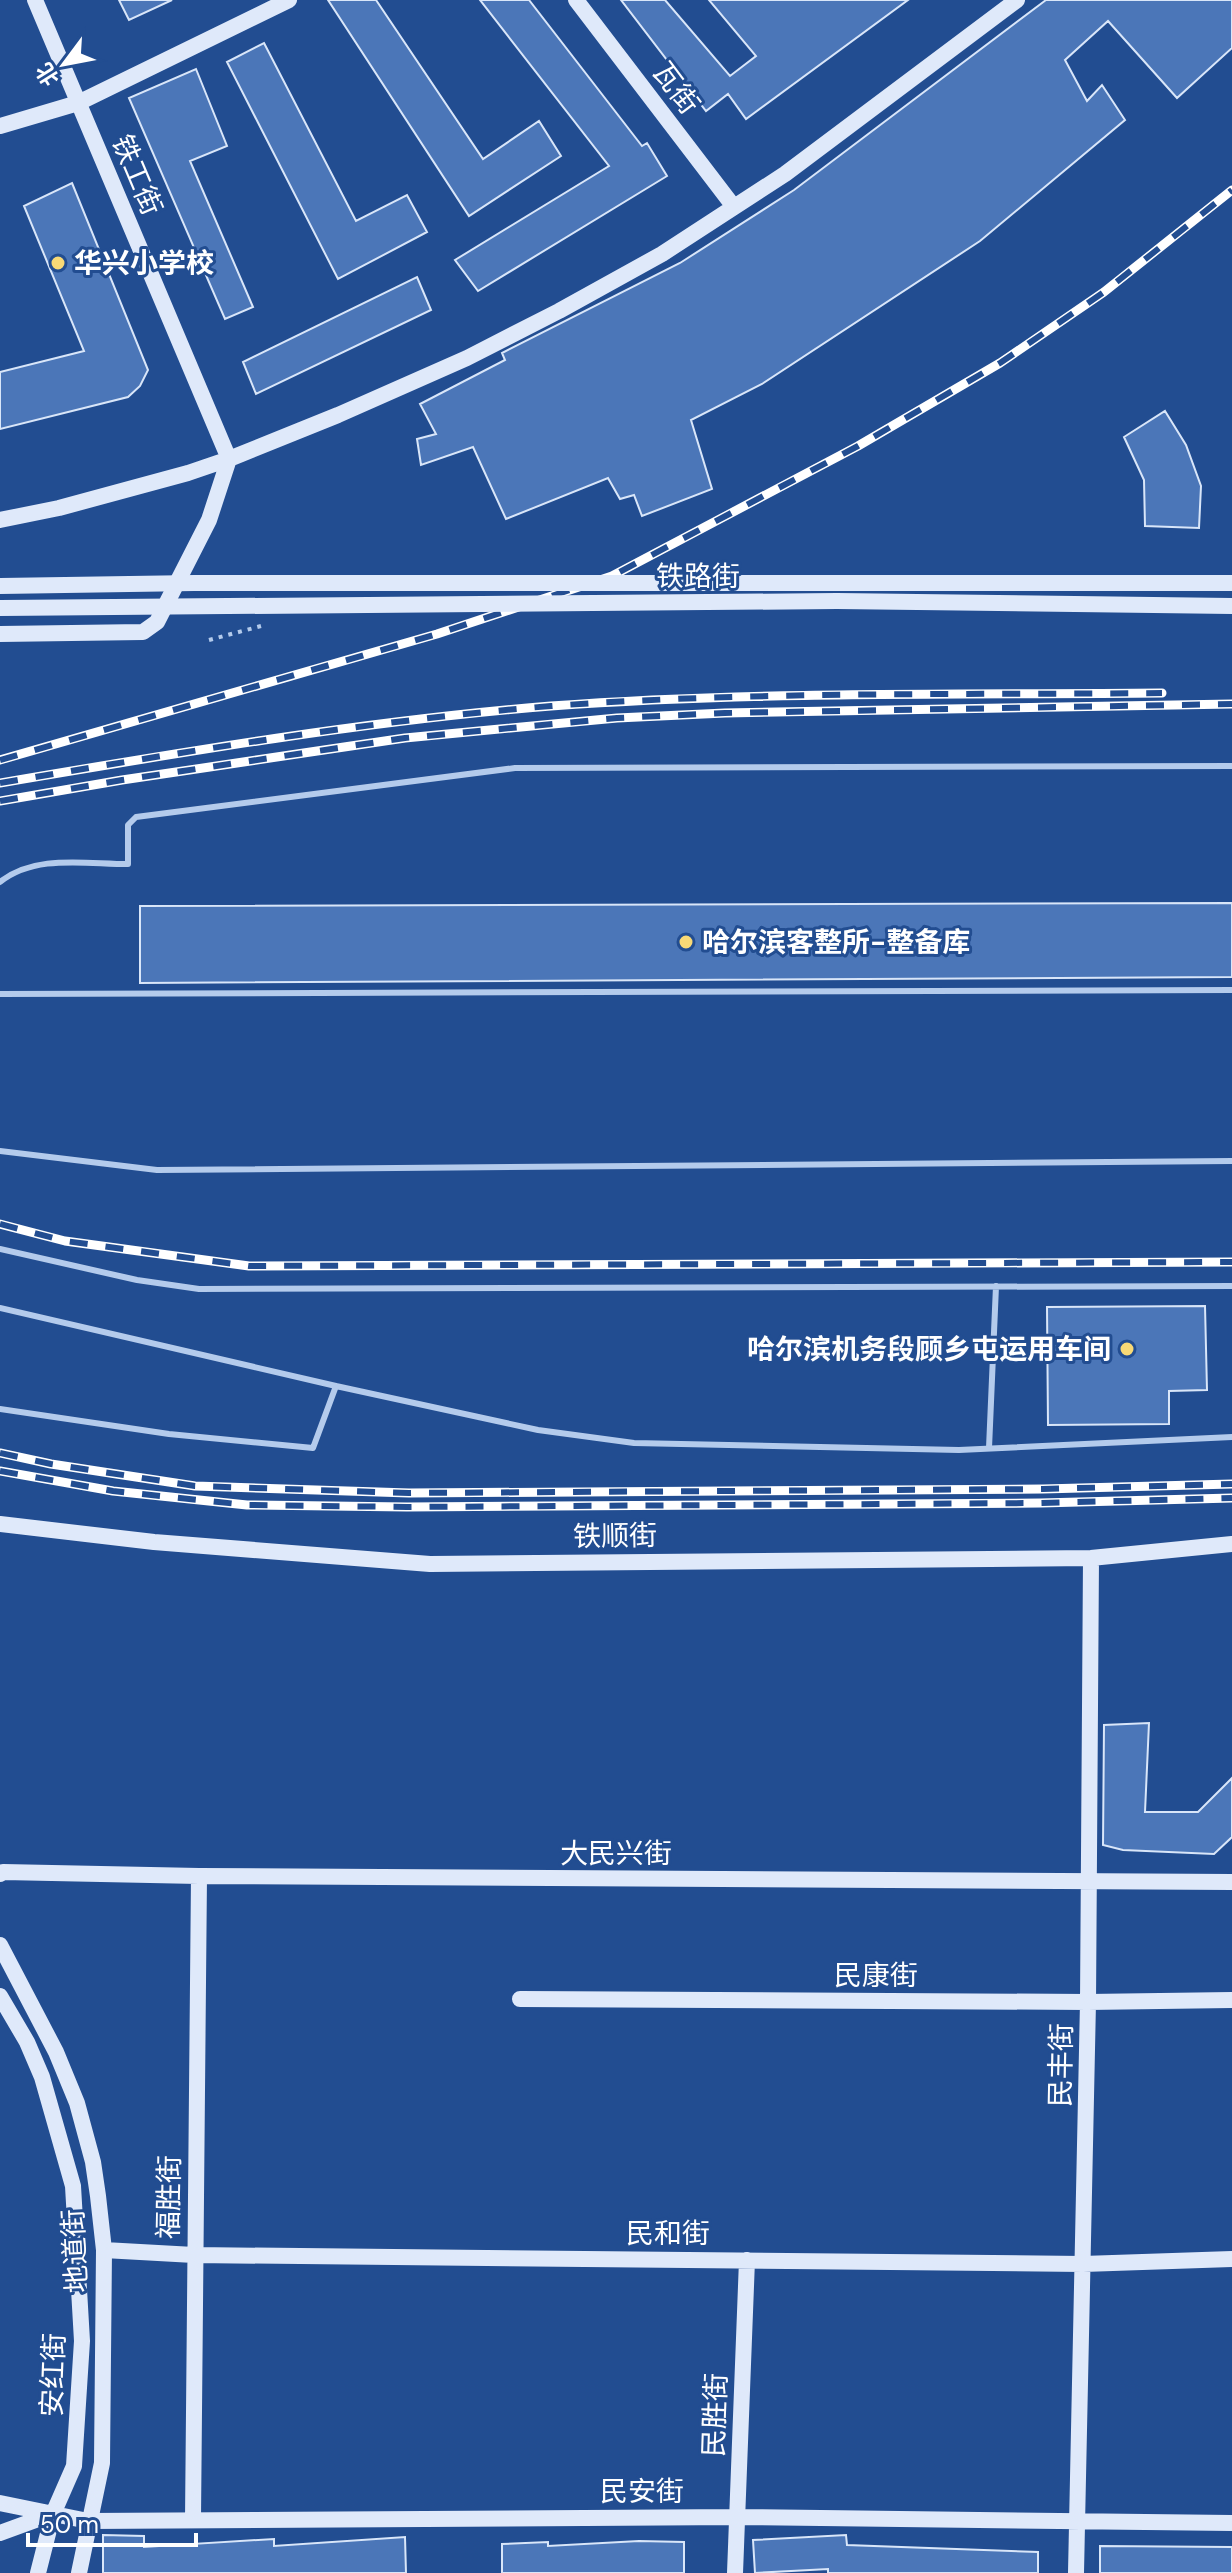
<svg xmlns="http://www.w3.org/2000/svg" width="1232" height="2573" font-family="'DM Sans','Noto Sans SC',sans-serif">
  <rect width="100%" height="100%" fill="#224d91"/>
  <path fill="#4b76b8" stroke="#d9e6f9" stroke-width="2" d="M 119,0 L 172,0 L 129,20 Z
    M 328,0 L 376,0 L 483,159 L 539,121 L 561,156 L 469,216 Z
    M 480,0 L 529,0 L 642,146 L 647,143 L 667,176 L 478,291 L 455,260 L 609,166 Z
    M 621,0 L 665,0 L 730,76 L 756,56 L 709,0 L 908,0 L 746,119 L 728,94 L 706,111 Z
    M 1046,0 L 1232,0 L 1232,48 L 1177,98 L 1108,21 L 1065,60 L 1087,101 L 1102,85 L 1125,120 L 980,241 L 762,384 L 691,420 L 712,489 L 642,516 L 634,495 L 620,499 L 608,478 L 506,519 L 473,447 L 421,465 L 417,439 L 436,434 L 420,404 L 505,360 L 502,353 L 680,263 L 794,190 Z
    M 264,43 L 356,221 L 407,195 L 427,232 L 338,279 L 227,62 Z
    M 196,69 L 227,146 L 190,161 L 253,307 L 225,319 L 129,98 Z
    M 72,183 L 148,370 L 140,386 L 128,397 L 0,429 L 0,372 L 84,351 L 24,206 Z
    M 417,277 L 431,310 L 256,394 L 243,362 Z
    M 1165,411 L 1186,445 L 1201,486 L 1199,528 L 1145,526 L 1144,480 L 1124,437 Z
    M 1232,903 L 1232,977 L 140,983 L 140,906 Z
    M 1205,1306 L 1207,1390 L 1169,1391 L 1169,1424 L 1048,1425 L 1047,1307 Z
    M 1149,1723 L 1145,1812 L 1198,1812 L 1232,1778 L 1232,1837 L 1214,1854 L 1123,1850 L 1103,1845 L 1104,1725 Z
    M 103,2535 L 144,2536 L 144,2547 L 274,2539 L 274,2546 L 405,2537 L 406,2573 L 103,2573 Z
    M 846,2535 L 847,2545 L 1038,2552 L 1038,2573 L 828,2573 L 828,2569 L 755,2573 L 753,2540 Z
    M 639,2541 L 684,2542 L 684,2573 L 502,2573 L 502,2544 L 548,2542 L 548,2546 Z
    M 1100,2546 L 1232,2547 L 1232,2573 L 1100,2573 Z"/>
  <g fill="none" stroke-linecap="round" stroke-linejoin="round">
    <path stroke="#b4cbec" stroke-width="4" stroke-dasharray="4 6" stroke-linecap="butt" d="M 209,640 L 261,626"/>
    <path stroke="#b4cbec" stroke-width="6" d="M 0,882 C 35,854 85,864 128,864 L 128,825 L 136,817 L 515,768 L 1232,766
      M 0,994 L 1232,990
      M 0,1151 L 157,1170 L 1232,1161
      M 0,1249 L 137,1280 L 199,1289 L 1232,1286
      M 0,1308 L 336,1386
      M 0,1409 L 169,1434 L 313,1448 L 336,1386 L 538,1430 L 634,1443 L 959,1450 L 1232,1437
      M 989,1448 L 996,1286"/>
    <path stroke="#dfe9fa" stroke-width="16" d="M 35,0 L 229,459
      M 576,0 L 734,207
      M 0,126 L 78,103 L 289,0
      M 0,520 L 59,508 L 188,473 L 229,459 L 338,415 L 467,358 L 559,311 L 662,254 L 785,174 L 1017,0
      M 0,634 L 143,632 L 157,622 L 209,520 L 229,459
      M 0,1524 L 154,1542 L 430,1564 L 1091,1558 L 1232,1544
      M 0,1874 L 3,1872 L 199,1876 L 1232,1882
      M 0,1945 L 56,2052 L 77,2103 L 93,2162 L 98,2196 L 104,2250 L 102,2463 L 79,2573
      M 0,1996 L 27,2042 L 42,2077 L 73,2186 L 82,2341 L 74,2466 L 53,2514 L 38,2573
      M 520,1999 L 1088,2002 L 1232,2000
      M 104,2250 L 194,2255 L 1083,2264 L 1232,2259
      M 0,2503 L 88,2521 L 737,2517 L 1232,2523
      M 193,2519 L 199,1876
      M 0,2533 L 52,2514
      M 735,2573 L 747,2260
      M 1076,2573 L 1088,2002 L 1091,1558"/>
    <defs>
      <path id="rail" d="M 0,760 L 437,634 L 612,576 L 858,446 L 1000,363 L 1104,292 L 1232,190
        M 0,783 C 183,752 366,721 551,706 C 754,691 959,695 1162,693
        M 0,801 L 122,780 L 405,738 L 617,718 L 725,713 L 1232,704
        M 0,1224 L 65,1241 L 249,1266 L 1232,1262
        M 0,1453 L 51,1464 L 195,1486 L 409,1493 L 1043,1489 L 1232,1484
        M 0,1471 L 113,1491 L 247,1505 L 407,1507 L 1041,1503 L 1232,1498"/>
    </defs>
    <use href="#rail" stroke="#fff" stroke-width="9"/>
    <use href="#rail" stroke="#224d91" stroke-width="6" stroke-dasharray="18" stroke-linecap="butt"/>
    <path stroke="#dfe9fa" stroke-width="16" d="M 0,586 L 194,583 L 1232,583
      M 0,608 L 837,601 L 1232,606"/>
  </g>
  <g fill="#f8d976" stroke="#224d91" stroke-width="3">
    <circle cx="58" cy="263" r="8"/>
    <circle cx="686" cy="942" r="8"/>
    <circle cx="1127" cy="1349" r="8"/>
  </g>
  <g text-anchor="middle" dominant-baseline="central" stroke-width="6" stroke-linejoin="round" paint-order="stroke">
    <g font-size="28" fill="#fff" stroke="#224d91">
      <text transform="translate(676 88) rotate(53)">瓦街</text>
      <text transform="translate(137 175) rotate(67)">铁工街</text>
      <text x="698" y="576">铁路街</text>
      <text transform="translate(615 1536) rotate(-1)">铁顺街</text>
      <text x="616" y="1853">大民兴街</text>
      <text x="876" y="1975">民康街</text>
      <text transform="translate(1061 2065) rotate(-89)">民丰街</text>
      <text transform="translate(169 2197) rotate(-89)">福胜街</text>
      <text x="668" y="2233">民和街</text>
      <text transform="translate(75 2251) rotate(-93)">地道街</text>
      <text transform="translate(53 2375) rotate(-88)">安红街</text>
      <text transform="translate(715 2415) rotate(-88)">民胜街</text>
      <text x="642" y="2491">民安街</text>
    </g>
    <g font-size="28" font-weight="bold" fill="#fff" stroke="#224d91" text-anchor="start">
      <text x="74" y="263">华兴小学校</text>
      <text x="702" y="942">哈尔滨客整所-整备库</text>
      <text x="1111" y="1349" text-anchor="end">哈尔滨机务段顾乡屯运用车间</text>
    </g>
  </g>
  <g transform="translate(64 64) rotate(238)" stroke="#224d91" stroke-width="6" paint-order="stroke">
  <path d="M0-6L14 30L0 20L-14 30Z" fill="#ffffff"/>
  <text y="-12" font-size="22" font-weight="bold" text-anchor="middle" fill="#ffffff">北</text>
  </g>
  <path d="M28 2533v12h168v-12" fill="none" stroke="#ffffff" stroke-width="4"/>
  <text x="40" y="2533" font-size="24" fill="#ffffff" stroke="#224d91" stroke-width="6" paint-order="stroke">50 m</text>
</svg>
